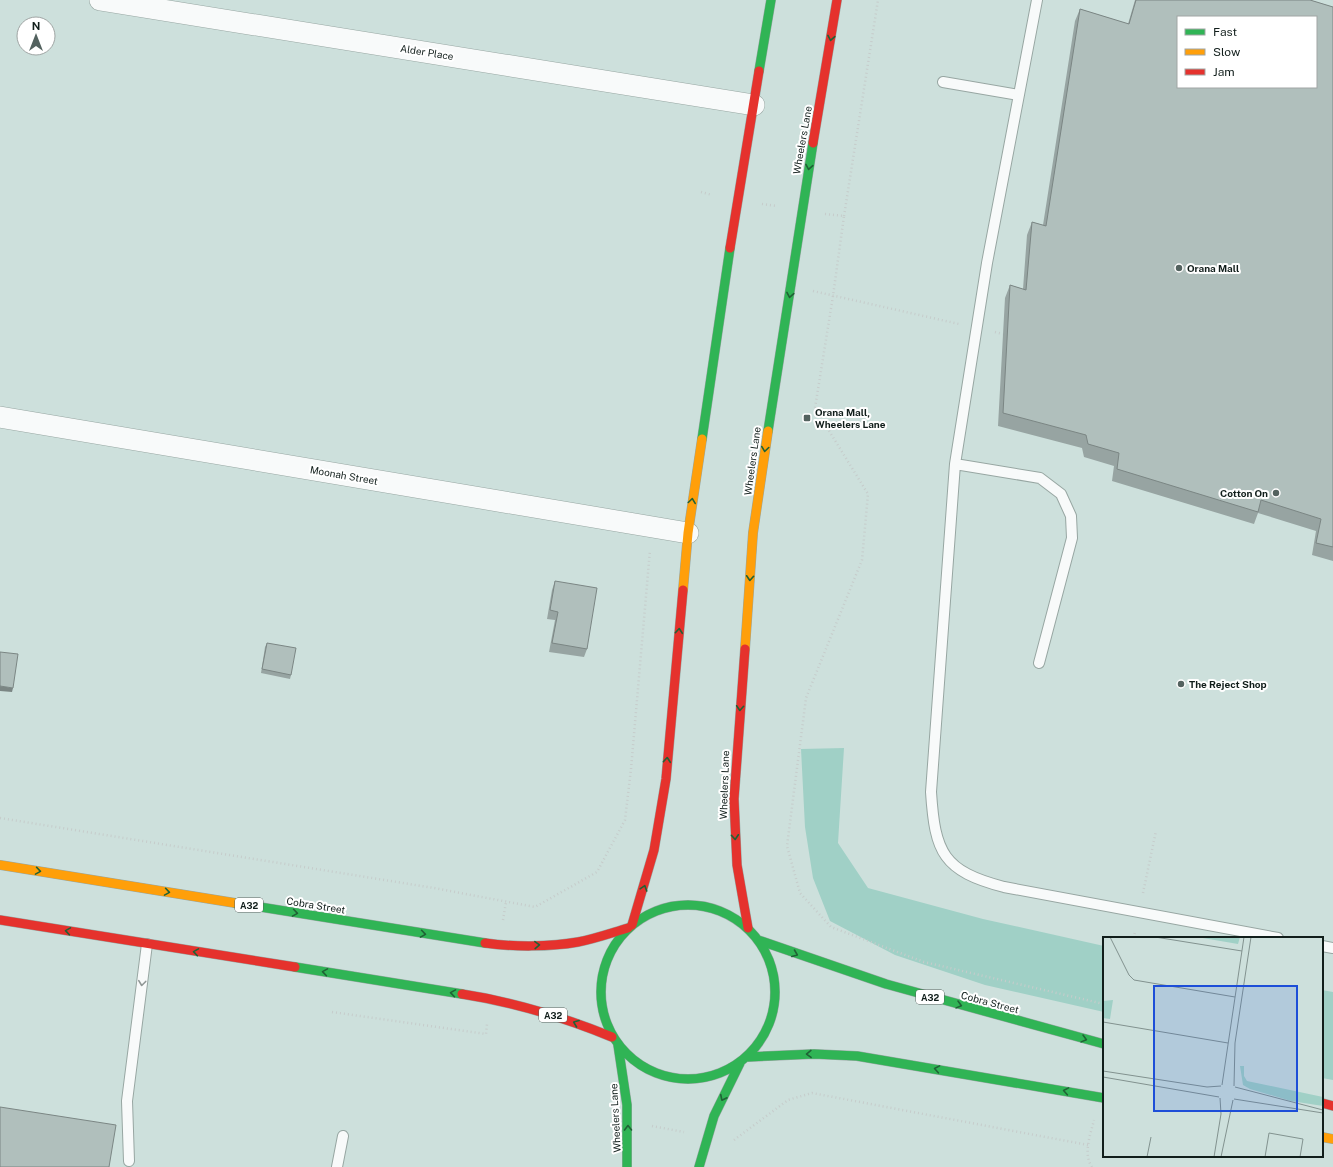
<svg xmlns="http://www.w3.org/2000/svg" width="1333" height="1167" font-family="'Public Sans',sans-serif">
  <rect width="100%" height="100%" fill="#cde0dc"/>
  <path fill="#a0d0c6" d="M 844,748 L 838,843 L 868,888 L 983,919 L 1104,946 L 1104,1012 L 985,985 L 895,955 L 830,921 L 813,878 L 805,827 L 801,749 Z
    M 1322,990 L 1333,992 L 1333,1080 L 1322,1078 Z"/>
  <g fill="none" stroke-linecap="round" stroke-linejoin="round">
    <defs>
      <path id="lane" d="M 1037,0 L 987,263 L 955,464 L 931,792 C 935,853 943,871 1004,887 L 1278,938
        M 943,82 L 1019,95
        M 955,464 L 1040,478 L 1061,494 L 1071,516 L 1072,538 L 1039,663
        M 1322,946 L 1333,948
        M 129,1161 L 127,1101 L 147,944
        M 337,1167 L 343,1136"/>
      <path id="street" d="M 100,0 L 754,105
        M 0,417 L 688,533"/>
      <path id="fast" d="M 759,71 L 771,0
        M 768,431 L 813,143
        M 702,439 L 730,248
        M 235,903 L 485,943
        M601 992a87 87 0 1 1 174 0a87 87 0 1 1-174 0Z
        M 758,940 L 886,984 L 1104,1044
        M 295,967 L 462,994
        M 618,1045 L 627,1105 L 627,1167
        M 748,1057 L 814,1054 L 857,1056 L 1104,1098
        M 699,1167 L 714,1116 L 740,1063"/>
      <path id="slow" d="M 683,590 L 688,533 L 702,439
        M 745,649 L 753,533 L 768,431
        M 0,865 L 235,903
        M 1322,1137 L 1333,1139"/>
      <path id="jam" d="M 813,143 L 837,0
        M 730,248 L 759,71
        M 745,649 L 734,799 L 737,865 L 748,928
        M 0,920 L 295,967
        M 632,925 L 654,850 L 666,779 L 683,590
        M 485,943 C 513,947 550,947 578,942 C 594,939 611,933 628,928
        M 462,994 C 514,1002 563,1017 612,1037
        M 1322,1103 L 1333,1106"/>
    </defs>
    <use href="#lane" stroke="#97a6a2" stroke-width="12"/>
    <use href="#street" stroke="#97a6a2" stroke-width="22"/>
    <use href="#fast" stroke="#97a6a2" stroke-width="10"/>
    <use href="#slow" stroke="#97a6a2" stroke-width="10"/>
    <use href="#jam" stroke="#97a6a2" stroke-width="10"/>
    <path stroke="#c6cccb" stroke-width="2.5" stroke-dasharray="1 3" stroke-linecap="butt" d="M 701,192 L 712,195
      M 762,204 L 777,206
      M 825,214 L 844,216 L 833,296 L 815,408 L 868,494 L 862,560 L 806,698 L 787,846 L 800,893 L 831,927 L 924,962 L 1104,1004
      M 844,216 L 878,0
      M 813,291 L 959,324
      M 995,332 L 1003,334
      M 0,818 L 434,888 L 535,907 L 597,872 L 625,820 L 631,769 L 650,550
      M 1143,893 L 1156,831
      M 503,920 L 506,902
      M 1134,938 L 1135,931
      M 332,1012 L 486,1034 L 487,1024
      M 652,1126 L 684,1132
      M 734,1140 L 788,1100 L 812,1093 L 1088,1145
      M 1092,1167 C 1083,1154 1090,1136 1094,1120"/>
    <use href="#lane" stroke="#f8fafa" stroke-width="10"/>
    <use href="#street" stroke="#f8fafa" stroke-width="21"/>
    <use href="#fast" stroke="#30b455" stroke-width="9"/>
    <use href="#slow" stroke="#ff9f0a" stroke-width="9"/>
    <use href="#jam" stroke="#e5322d" stroke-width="9"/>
  </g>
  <path fill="#97a4a2" d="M 1135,0 L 1310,0 L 1333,7 L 1333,561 L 1312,555 L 1316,531 L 1258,513 L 1254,524 L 1112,481 L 1114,466 L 1084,457 L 1082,448 L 998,426 L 1005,298 L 1010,285 L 1023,289 L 1027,235 L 1032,222 L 1043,225 L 1075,21 L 1080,9 L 1128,24 Z
    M 555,581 L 587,649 L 584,657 L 549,652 L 555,620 L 547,619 L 552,590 Z
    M 267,643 L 291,675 L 290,679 L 261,673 L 265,647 Z"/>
  <path fill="#7b8684" d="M 0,686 L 13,688 L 12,692 L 0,691 Z"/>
  <path fill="#b0bfbc" stroke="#7b8684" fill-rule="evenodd" d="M 1136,0 L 1310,0 L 1333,7 L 1333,547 L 1316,543 L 1321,519 L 1261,500 L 1258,512 L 1117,469 L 1119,453 L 1088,444 L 1086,435 L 1003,413 L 1010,285 L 1026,290 L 1032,222 L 1046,226 L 1080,9 L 1129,24 ZM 1178,17 L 1316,17 L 1316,87 L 1178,87 Z
    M 555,581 L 597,588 L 587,649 L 552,643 L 558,612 L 550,610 Z
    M 267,643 L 296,648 L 291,675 L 262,669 Z
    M 0,652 L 18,654 L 13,688 L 0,686 Z
    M 0,1107 L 116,1125 L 109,1167 L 0,1167 Z"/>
  <defs><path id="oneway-chevron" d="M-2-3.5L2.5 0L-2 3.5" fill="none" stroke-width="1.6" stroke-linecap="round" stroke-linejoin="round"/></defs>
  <g stroke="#1f6235">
    <use href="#oneway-chevron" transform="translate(831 38) rotate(100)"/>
    <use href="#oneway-chevron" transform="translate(809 167) rotate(100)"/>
    <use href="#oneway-chevron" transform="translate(790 295) rotate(100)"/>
    <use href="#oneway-chevron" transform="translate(765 449) rotate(98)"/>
    <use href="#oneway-chevron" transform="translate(692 501) rotate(-82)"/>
    <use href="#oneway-chevron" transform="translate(750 578) rotate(94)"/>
    <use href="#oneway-chevron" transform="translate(679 631) rotate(-85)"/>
    <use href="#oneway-chevron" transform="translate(740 708) rotate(94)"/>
    <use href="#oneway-chevron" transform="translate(667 760) rotate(-85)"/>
    <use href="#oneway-chevron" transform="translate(735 837) rotate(86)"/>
    <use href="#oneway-chevron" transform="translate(38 871) rotate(9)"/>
    <use href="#oneway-chevron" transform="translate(644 888) rotate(-72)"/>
    <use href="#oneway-chevron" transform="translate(167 892) rotate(9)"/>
    <use href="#oneway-chevron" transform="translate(295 913) rotate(9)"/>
    <use href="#oneway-chevron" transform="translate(68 931) rotate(-171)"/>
    <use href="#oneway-chevron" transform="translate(423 934) rotate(9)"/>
    <use href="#oneway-chevron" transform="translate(537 945) rotate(-2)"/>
    <use href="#oneway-chevron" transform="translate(196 952) rotate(-171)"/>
    <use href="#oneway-chevron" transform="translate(795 954) rotate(22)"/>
    <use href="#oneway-chevron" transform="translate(325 972) rotate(-171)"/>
    <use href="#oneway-chevron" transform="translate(453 993) rotate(-171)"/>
    <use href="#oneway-chevron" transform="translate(959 1005) rotate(15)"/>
    <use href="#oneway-chevron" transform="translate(576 1023) rotate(-159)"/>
    <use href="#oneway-chevron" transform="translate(1084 1039) rotate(15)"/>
    <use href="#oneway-chevron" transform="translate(809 1054) rotate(179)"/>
    <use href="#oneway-chevron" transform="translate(937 1069) rotate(-170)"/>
    <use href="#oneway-chevron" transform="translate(1066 1091) rotate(-170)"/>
    <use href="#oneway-chevron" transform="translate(723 1098) rotate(116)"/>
    <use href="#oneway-chevron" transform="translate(628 1128) rotate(-91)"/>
  </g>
  <use stroke="#909796" href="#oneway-chevron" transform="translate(142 983) rotate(97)"/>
  <g fill="#53625f" stroke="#fff" stroke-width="1.5">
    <circle cx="1179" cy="268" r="4"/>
    <rect x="803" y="414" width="8" height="8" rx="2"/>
    <circle cx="1276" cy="493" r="4"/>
    <circle cx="1181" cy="684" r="4"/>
  </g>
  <g text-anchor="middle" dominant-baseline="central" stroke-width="4" stroke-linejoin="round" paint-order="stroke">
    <g fill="#fff" stroke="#58625f" stroke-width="1">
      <rect x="235" y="898" width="28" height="14" rx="3"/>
      <rect x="916" y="990" width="28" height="14" rx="3"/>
      <rect x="539" y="1008" width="28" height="14" rx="3"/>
    </g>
    <g font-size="9" font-weight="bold" fill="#111e1b">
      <text x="249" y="905">A32</text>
      <text x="930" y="997">A32</text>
      <text x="553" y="1015">A32</text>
    </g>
    <g font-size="10" fill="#111e1b" stroke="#fff">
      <text transform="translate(427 52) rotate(9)">Alder Place</text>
      <text transform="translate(802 140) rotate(-80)">Wheelers Lane</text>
      <text transform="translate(752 461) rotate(-82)">Wheelers Lane</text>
      <text transform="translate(344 475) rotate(10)">Moonah Street</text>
      <text transform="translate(724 785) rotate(-88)">Wheelers Lane</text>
      <text transform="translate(316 905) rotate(9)">Cobra Street</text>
      <text transform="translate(990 1002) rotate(15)">Cobra Street</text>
      <text transform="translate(615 1118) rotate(-93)">Wheelers Lane</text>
    </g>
    <g font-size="10" font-weight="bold" fill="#111e1b" stroke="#fff" text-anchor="start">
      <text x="1187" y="268">Orana Mall</text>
      <text x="815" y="412">Orana Mall,<tspan x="815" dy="12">Wheelers Lane</tspan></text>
      <text x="1268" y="493" text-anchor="end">Cotton On</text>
      <text x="1189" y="684">The Reject Shop</text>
    </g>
  </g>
  <g transform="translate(1103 937)">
    <rect width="220" height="220" fill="#cde0dc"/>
    <path d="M 94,0 L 137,0 L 135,7 ZM 10,63 L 7,82 L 0,81 L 0,64 ZM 137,129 L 141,129 L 141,139 L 144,144 L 220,160 L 220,169 L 188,164 L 147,152 L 140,148 Z" fill="#a0d0c6"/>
    <path fill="none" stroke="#82928f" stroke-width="1" d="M 7,0 L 26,38 L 31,43 L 132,60M 52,0 L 139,14M 0,85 L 125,106M 0,134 L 104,150 L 118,149M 0,140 L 116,160M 119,148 L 141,0M 131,149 L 132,106 L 148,0M 132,150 L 220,173M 131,162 L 220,176M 44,220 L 48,200M 111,220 L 118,177 L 117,161M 118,220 L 130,163M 162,220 L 166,196 L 200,202 L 197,220"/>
    <path fill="#1d4ed8" fill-opacity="0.15" stroke="#1d4ed8" stroke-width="2" d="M 51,49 L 194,49 L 194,174 L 51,174 Z"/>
    <rect width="220" height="220" fill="none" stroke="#111e1b" stroke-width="2"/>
  </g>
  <rect x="1177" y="16" width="140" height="72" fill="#ffffff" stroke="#a0a5a4"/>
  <rect x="1185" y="29" width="20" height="6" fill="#30b455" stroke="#a0a5a4"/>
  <text x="1213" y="36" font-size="12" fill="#111e1b">Fast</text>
  <rect x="1185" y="49" width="20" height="6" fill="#ff9f0a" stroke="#a0a5a4"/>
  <text x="1213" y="56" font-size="12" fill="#111e1b">Slow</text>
  <rect x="1185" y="69" width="20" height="6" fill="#e5322d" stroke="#a0a5a4"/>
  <text x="1213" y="76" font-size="12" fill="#111e1b">Jam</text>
  <g transform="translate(36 36)"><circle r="19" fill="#ffffff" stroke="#a0a5a4"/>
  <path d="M0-3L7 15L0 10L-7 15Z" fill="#53625f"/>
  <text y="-6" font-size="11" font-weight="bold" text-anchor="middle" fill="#111e1b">N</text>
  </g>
</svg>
